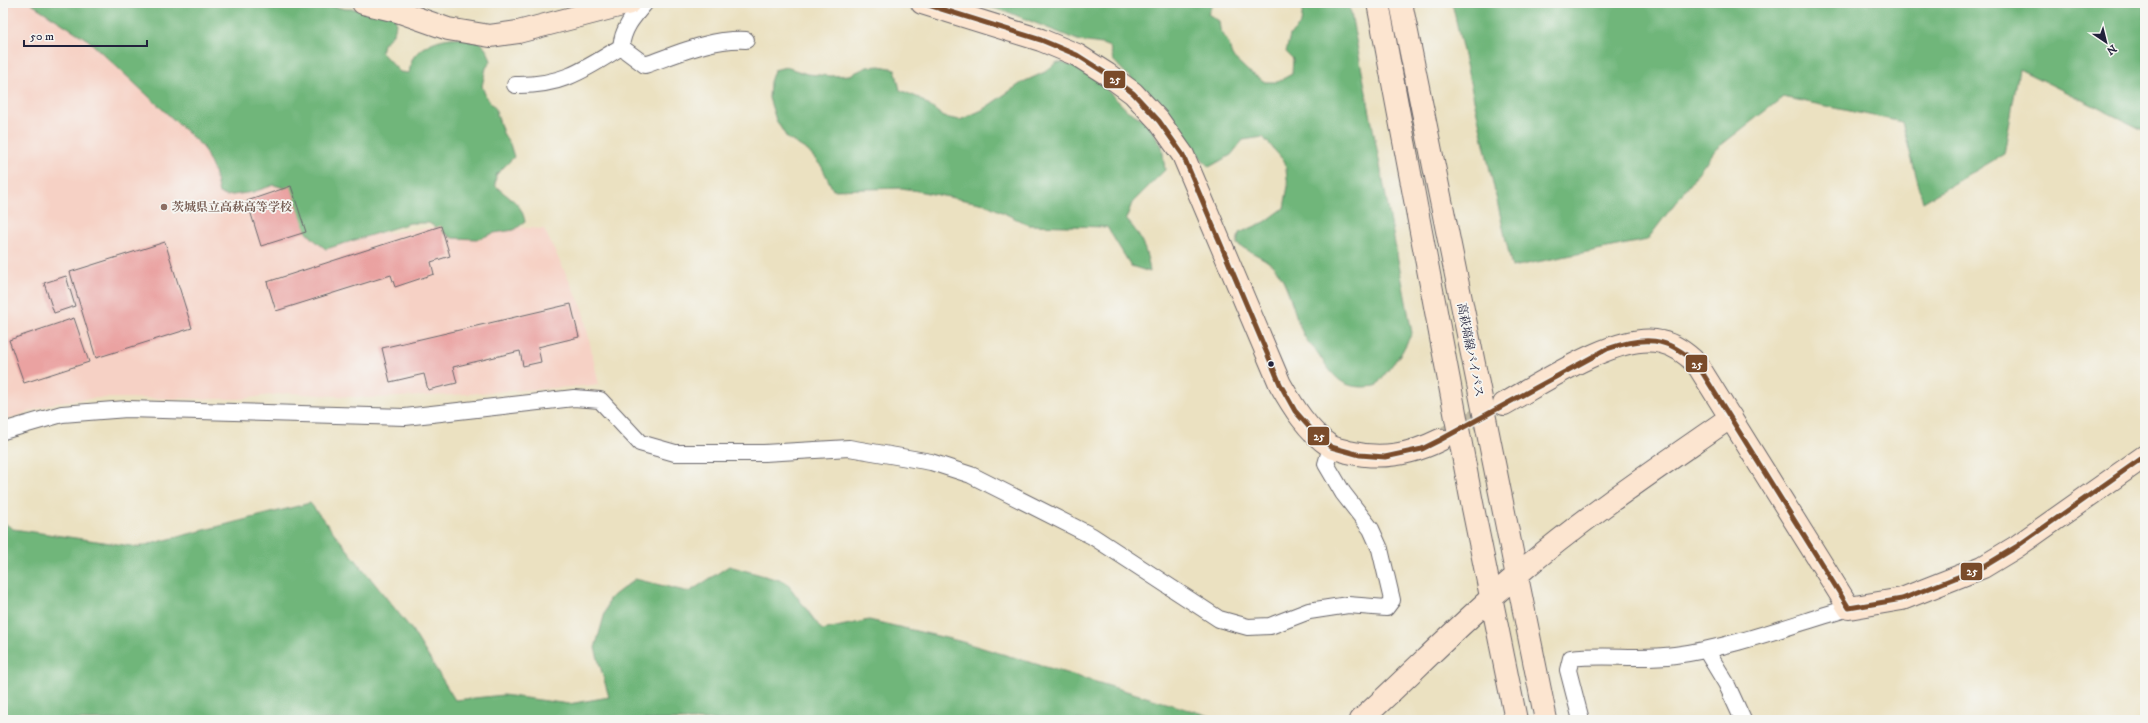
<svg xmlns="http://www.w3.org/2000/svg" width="2148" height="723" font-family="'IM FELL DW Pica','Noto Serif JP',serif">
  <rect width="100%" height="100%" fill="#f6f6f2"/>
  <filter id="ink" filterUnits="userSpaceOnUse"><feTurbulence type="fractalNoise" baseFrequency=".025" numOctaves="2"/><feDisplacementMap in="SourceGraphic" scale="8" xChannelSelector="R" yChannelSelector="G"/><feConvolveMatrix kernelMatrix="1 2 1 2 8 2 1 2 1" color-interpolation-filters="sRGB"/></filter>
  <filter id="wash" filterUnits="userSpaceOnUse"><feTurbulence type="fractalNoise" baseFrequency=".012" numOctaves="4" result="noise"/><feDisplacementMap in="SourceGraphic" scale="16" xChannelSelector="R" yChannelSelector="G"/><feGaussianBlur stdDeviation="0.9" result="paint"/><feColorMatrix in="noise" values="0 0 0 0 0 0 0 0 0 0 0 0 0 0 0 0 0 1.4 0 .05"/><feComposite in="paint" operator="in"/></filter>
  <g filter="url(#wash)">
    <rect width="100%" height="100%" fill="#ebe1c1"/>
    <path fill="#f6d1c5" d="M 3,3 L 53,3 L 159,79 L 221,176 L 301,190 L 366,235 L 464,224 L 544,229 L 582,307 L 599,385 L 451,395 L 370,398 L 289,393 L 239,399 L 98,398 L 58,402 L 3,421 Z"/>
    <path fill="#70b67a" stroke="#496c5a" d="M 30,3 L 318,3 L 346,9 L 368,9 L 395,16 C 398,29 393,36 383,44 L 381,52 L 400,72 L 409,73 C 410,68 411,62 413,58 C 425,39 458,33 478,41 C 485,44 489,54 491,61 L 486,68 L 482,86 L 486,97 L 495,108 L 503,133 L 510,144 L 514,157 L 496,175 L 495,185 C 509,200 521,200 525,222 L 514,230 L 494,233 L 478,239 L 452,238 L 429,223 L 410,223 L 326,249 C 300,231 296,216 284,188 L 274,185 L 253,192 L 226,196 L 219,193 L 214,171 L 203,147 L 88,40 Z
      M 972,3 L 1213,3 L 1208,14 L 1219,21 L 1220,29 L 1229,44 L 1232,56 L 1248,71 L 1265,82 L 1277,82 L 1292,74 L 1293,59 L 1286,52 L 1290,35 L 1301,24 L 1303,7 L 1300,3 L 1349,3 L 1412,333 L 1402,352 L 1376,386 C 1346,390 1337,382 1321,358 C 1317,350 1308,344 1304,336 C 1295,318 1290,289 1279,273 C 1269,258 1252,254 1237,244 L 1239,233 L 1265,222 L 1284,208 L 1288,186 L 1285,162 L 1263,137 L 1243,140 L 1231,155 L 1209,167 L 1135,83 L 1113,60 L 1110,47 L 1102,44 L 1080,41 L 1008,12 Z
      M 1452,3 L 2145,3 L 2145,131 L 2019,69 L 2004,154 L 1923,202 L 1902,122 L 1783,97 L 1716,149 L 1647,240 L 1512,267 Z
      M 1056,63 L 1063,63 L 1088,71 L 1128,111 L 1146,121 L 1162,146 L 1165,170 L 1132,203 L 1126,219 C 1141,235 1147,250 1150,272 L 1131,266 L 1107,227 L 1029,225 L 985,204 L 902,188 L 833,190 L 822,167 L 808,151 L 787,138 L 776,120 L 769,98 L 770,82 L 774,70 L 786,67 L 807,74 L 831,76 L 850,75 L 867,67 L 880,66 L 895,69 L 900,90 L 919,98 L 944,117 L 960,120 L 982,110 L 1023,82 L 1045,72 Z
      M 310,503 L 412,630 L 455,700 L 503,695 L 569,704 L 609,697 L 595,648 L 609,599 L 635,579 L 689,592 L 729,566 L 786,582 L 822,630 L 869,620 L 959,641 L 1223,720 L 3,720 L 3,522 L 13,529 L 138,547 Z"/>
    <g id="blocks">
      <path fill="#eaa2a1" d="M 291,186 L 306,232 L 261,246 L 247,201 Z
        M 441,226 L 450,256 L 431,262 L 434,274 L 395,287 L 391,275 L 276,311 L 267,282 Z
        M 165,242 L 192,328 L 96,358 L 70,272 Z
        M 66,276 L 75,306 L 54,313 L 44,283 Z
        M 571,304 L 579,337 L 538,347 L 541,362 L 523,366 L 520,351 L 453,367 L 457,383 L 428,390 L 424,374 L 390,382 L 382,348 Z
        M 74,318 L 89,362 L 24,383 L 9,340 Z"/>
    </g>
  </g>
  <g filter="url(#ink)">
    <use href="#blocks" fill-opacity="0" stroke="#68656a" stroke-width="1"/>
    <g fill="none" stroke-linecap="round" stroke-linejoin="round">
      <path stroke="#c3bba6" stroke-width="22" stroke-dasharray="22 11" stroke-linecap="butt" d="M 1442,439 L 1501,406"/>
      <defs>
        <path id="street" d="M 621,47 C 623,28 633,17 645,3
          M 515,85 C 561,86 583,71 621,47 L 645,65 C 677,54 711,38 746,40
          M 3,431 L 62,414 L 127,409 L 405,417 L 574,398 L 600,400 L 640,443 L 675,453 L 764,453 L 849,448 L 931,462 L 971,475 L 1092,536 L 1219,619 L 1248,627 L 1270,626 L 1309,611 L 1348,605 L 1386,608 L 1392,600 L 1380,549 L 1371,529 L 1343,493 L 1326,464 L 1331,447
          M 1706,650 L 1726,683 L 1743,720
          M 1581,720 L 1568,670 L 1571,658 C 1606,654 1640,660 1675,655 C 1731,648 1794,624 1849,608"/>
        <path id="secondary" d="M 363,3 L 397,11 L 448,29 L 490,36 L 518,32 L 630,3
          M 922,3 L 1041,40 L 1077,55 L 1107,74 L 1133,93 L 1159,121 L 1183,155 L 1280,384 C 1293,407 1308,431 1330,446 C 1335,449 1342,450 1348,452 C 1381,460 1410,455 1440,440
          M 1378,3 L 1472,503 L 1516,720
          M 1401,3 L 1546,720
          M 1504,404 C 1542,383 1619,331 1661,342 C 1676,345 1687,354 1697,364 L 1849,608 L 1902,599 L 1983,567 L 2016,547 L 2145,456
          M 1361,720 C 1413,672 1463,621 1517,575 C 1584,517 1658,468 1731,417"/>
      </defs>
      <use href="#street" stroke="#68656a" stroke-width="18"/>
      <use href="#secondary" stroke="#68656a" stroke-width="24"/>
      <use href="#street" stroke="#fff" stroke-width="16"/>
      <use href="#secondary" stroke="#fce5d0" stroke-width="22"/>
      <defs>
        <path id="bus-1" d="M 922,3 L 1041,40 L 1077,55 L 1107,74 L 1133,93 L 1159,121 L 1183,155 L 1280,384 L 1295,411 L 1310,428 L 1331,447 L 1360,455 L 1385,457 L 1422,449 L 1440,440 L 1607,349 C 1644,336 1667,336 1697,364 L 1849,608 L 1902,599 L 1983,567 L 2016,547 L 2145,456"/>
      </defs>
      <use href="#bus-1" stroke="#f6f6f2" stroke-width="8"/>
      <use href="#bus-1" stroke="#7a4b2a" stroke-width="5"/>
    </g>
  </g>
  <circle fill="#8d6e63" stroke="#f6f6f2" stroke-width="1.5" cx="164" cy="207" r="4"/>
  <circle fill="#22223b" stroke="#f6f6f2" stroke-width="1.5" cx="1271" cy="364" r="3.5"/>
  <g text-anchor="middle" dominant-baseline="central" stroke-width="3.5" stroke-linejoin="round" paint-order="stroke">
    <g font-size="12" font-weight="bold" fill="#785e54" stroke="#f6f6f2" text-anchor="start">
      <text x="172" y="207">茨城県立高萩高等学校</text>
    </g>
    <g font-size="12" fill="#22223b" stroke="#f6f6f2">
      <text transform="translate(1470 350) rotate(79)">高萩塙線バイパス</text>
    </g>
  </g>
  <g stroke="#f6f6f2" stroke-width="1.5">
    <rect x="1103" y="70" width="23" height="19" rx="4" fill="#7a4b2a"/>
    <rect x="1685" y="354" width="23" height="19" rx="4" fill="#7a4b2a"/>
    <rect x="1307" y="426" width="23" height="20" rx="4" fill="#7a4b2a"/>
    <rect x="1960" y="562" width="23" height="19" rx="4" fill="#7a4b2a"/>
  </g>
  <g font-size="11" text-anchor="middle" font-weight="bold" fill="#fff">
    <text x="1115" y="83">25</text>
    <text x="1697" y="368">25</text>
    <text x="1319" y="440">25</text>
    <text x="1972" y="575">25</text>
  </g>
  <rect width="2148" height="723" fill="none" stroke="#f6f6f2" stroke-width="16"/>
  <g transform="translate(2106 42) rotate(145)" stroke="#f6f6f2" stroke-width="3" paint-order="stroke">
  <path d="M0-3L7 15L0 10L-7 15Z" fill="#22223b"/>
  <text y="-6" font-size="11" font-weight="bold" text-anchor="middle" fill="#22223b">N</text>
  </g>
  <path d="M24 40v6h123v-6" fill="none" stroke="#22223b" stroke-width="2"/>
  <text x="30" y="40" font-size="12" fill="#22223b" stroke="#f6f6f2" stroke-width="3" paint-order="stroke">50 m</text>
</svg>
